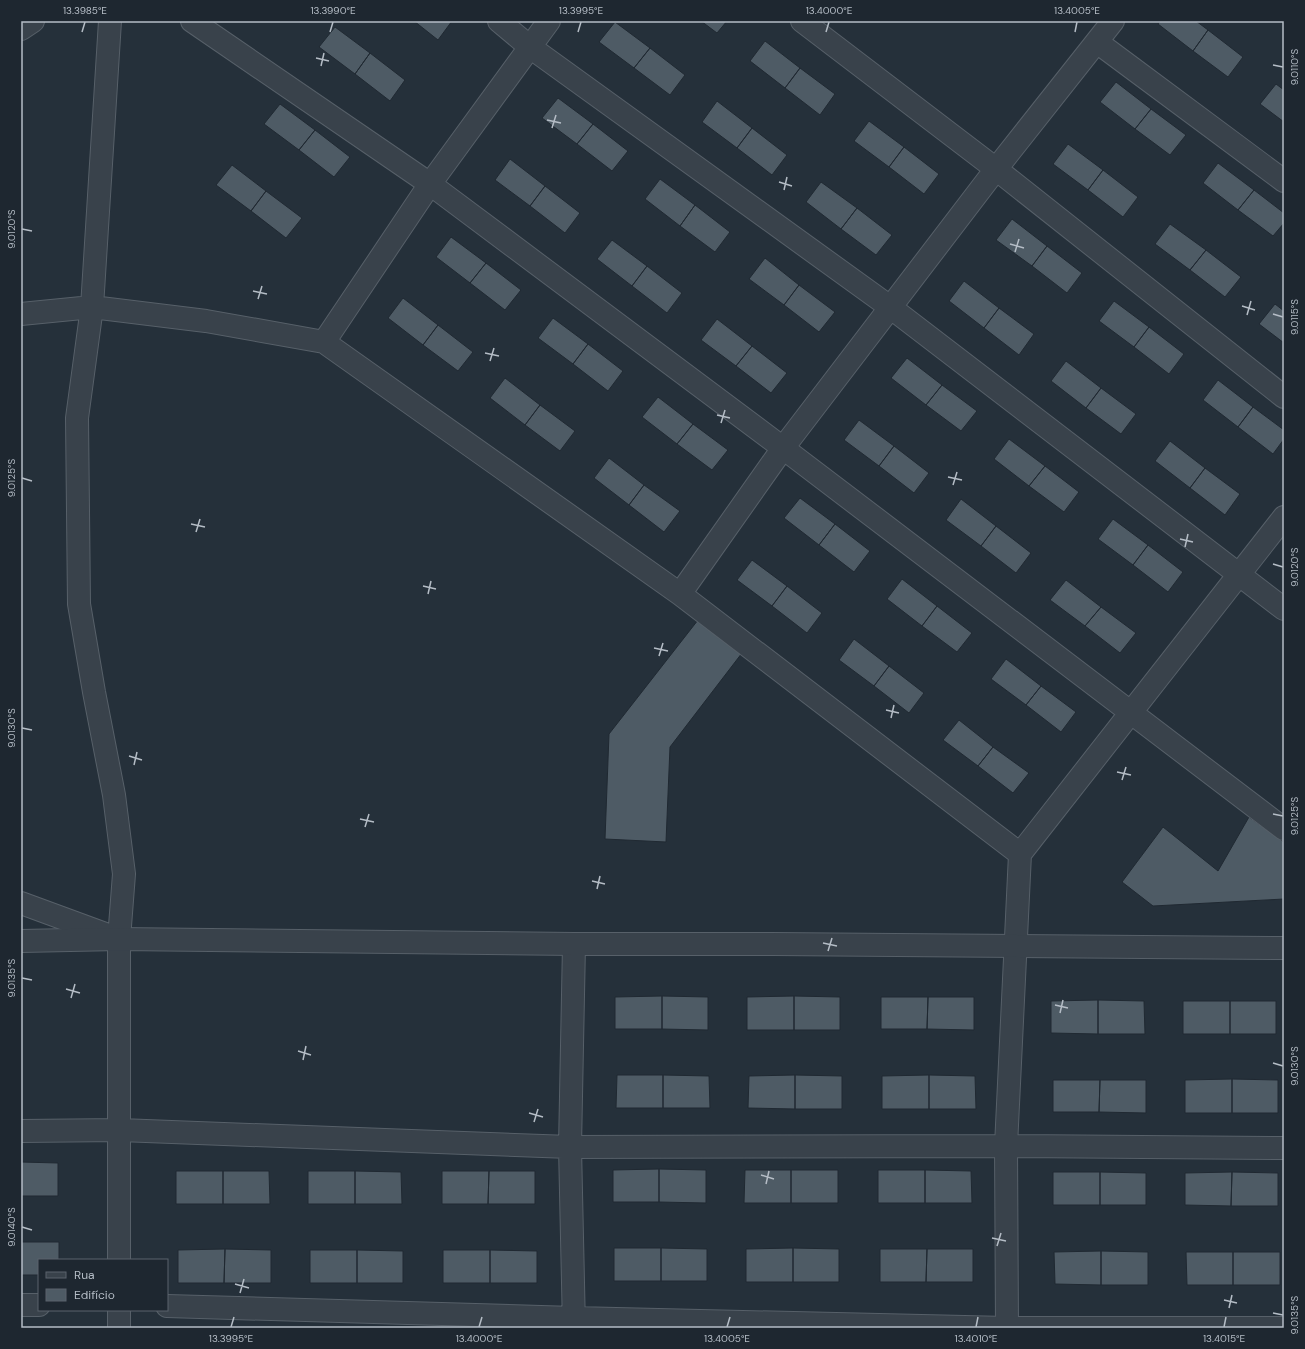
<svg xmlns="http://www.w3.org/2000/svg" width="1305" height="1349" font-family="'DM Sans',sans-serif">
  <rect width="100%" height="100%" fill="#25303a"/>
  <path fill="#4e5b65" stroke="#202932" d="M 414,21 L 452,21 L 438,40 Z
    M 701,21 L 727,21 L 717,33 Z
    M 1160,21 L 1196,21 L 1208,30 L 1193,51 L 1158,24 Z
    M 615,22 L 650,48 L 634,68 L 599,42 Z
    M 335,27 L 370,53 L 355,74 L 319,47 Z
    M 1208,30 L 1243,57 L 1228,77 L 1193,51 Z
    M 765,41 L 800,68 L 785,88 L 750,61 Z
    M 650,48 L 685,75 L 670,95 L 634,68 Z
    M 370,53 L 405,80 L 390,101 L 355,74 Z
    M 800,68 L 835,94 L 820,115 L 785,88 Z
    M 1116,82 L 1151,109 L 1135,129 L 1100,102 Z
    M 1276,84 L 1284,90 L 1284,122 L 1260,104 Z
    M 558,98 L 593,124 L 577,144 L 542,118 Z
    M 717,101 L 752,128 L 737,148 L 702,122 Z
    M 280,104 L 315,130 L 299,150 L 264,124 Z
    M 1151,109 L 1186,135 L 1170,155 L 1135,129 Z
    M 869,121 L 904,147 L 889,167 L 854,141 Z
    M 593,124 L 628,151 L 612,171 L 577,144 Z
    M 752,128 L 787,155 L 772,175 L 737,148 Z
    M 315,130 L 350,157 L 334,177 L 299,150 Z
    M 1068,144 L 1103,170 L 1088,190 L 1053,164 Z
    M 904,147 L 939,174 L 924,194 L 889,167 Z
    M 510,159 L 545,186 L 530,206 L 495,180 Z
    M 1218,163 L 1254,190 L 1238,210 L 1203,183 Z
    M 232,165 L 266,191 L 251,211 L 216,185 Z
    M 1103,170 L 1138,197 L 1123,217 L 1088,190 Z
    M 660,179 L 695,205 L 680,226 L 645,199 Z
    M 821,182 L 857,208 L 841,229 L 806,202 Z
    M 545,186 L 580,213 L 565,233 L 530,206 Z
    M 1254,190 L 1284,213 L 1284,223 L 1273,236 L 1238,210 Z
    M 266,191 L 302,218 L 286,238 L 251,211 Z
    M 695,205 L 730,232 L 715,252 L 680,226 Z
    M 857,208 L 892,235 L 876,255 L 841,229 Z
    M 1012,219 L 1047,246 L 1032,266 L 996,240 Z
    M 1170,224 L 1206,250 L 1190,270 L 1155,244 Z
    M 451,237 L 486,263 L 470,283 L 436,257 Z
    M 612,240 L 647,266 L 632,286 L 597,259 Z
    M 1047,246 L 1082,273 L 1067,293 L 1032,266 Z
    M 1206,250 L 1241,277 L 1225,297 L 1190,270 Z
    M 765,258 L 799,285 L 784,305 L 749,279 Z
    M 486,263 L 521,290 L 505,310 L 470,283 Z
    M 647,266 L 682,293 L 667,313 L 632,286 Z
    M 964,281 L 999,308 L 984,328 L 949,301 Z
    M 799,285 L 835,312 L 819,332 L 784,305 Z
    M 403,298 L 438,325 L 423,345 L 388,318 Z
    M 1114,301 L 1149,327 L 1134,347 L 1099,321 Z
    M 1275,304 L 1284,311 L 1284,343 L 1259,324 Z
    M 999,308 L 1034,334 L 1019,355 L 984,328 Z
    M 553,318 L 588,344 L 573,364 L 538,338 Z
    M 717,319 L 752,346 L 736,366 L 701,340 Z
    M 438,325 L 473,352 L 458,371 L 423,345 Z
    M 1149,327 L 1184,354 L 1169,374 L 1134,347 Z
    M 588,344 L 623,371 L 608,391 L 573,364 Z
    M 752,346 L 787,373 L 771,393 L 736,366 Z
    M 907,358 L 942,385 L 926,405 L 891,378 Z
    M 1066,361 L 1101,388 L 1086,408 L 1051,381 Z
    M 505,378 L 540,405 L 525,425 L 490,398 Z
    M 1218,380 L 1253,407 L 1238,427 L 1203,400 Z
    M 942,385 L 977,411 L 961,431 L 926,405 Z
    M 1101,388 L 1136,414 L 1121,434 L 1086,408 Z
    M 658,397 L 693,424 L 677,444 L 642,417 Z
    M 540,405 L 575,431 L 560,451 L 525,425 Z
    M 1253,407 L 1284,430 L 1284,439 L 1273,454 L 1238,427 Z
    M 859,420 L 894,446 L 879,466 L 844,440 Z
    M 693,424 L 728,450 L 712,470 L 677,444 Z
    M 1009,439 L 1045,466 L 1029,486 L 994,459 Z
    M 1170,441 L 1205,468 L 1190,488 L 1155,461 Z
    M 894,446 L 929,473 L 914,493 L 879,466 Z
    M 609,458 L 644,485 L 629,505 L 594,478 Z
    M 1045,466 L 1079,492 L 1064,512 L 1029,486 Z
    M 1205,468 L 1240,494 L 1225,515 L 1190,488 Z
    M 644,485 L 680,511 L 664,532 L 629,505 Z
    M 800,498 L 835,524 L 819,545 L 784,518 Z
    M 961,499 L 996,526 L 981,546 L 946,520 Z
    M 1113,519 L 1148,545 L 1133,565 L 1098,539 Z
    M 835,524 L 870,551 L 854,572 L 819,545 Z
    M 996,526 L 1031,553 L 1016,573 L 981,546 Z
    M 1148,545 L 1183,572 L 1168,592 L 1133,565 Z
    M 752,560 L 787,586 L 772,606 L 737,580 Z
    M 902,579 L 937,606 L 922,626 L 887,599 Z
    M 1066,580 L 1101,607 L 1085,626 L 1050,600 Z
    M 787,586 L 822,613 L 807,633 L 772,606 Z
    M 937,606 L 972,633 L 957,652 L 922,626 Z
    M 1101,607 L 1136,633 L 1120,653 L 1085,626 Z
    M 698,620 L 742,653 L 670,747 L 666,842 L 605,839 L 609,734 Z
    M 854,639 L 889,666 L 874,686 L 839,660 Z
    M 1006,659 L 1041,686 L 1026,705 L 991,679 Z
    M 889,666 L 924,693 L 909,713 L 874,686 Z
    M 1041,686 L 1076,712 L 1061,732 L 1026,705 Z
    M 959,720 L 993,747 L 978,766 L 943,740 Z
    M 993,747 L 1029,773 L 1013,793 L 978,766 Z
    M 1249,817 L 1284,842 L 1284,899 L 1153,906 L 1122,882 L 1163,827 L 1218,871 Z
    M 662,996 L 662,1029 L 615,1029 L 615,997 Z
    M 662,996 L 708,997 L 708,1030 L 662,1029 Z
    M 794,996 L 794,1030 L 747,1030 L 747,997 Z
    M 794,996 L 840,997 L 840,1030 L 794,1030 Z
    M 881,997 L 928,997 L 927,1029 L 881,1029 Z
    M 928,997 L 974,997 L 974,1030 L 927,1029 Z
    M 1098,1000 L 1098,1034 L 1051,1033 L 1051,1001 Z
    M 1098,1000 L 1144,1001 L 1145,1034 L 1098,1034 Z
    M 1183,1001 L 1230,1001 L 1230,1034 L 1183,1034 Z
    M 1230,1001 L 1276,1001 L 1276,1034 L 1230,1034 Z
    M 617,1075 L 663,1075 L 663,1108 L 616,1108 Z
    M 663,1075 L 709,1076 L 710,1108 L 663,1108 Z
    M 795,1075 L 795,1109 L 748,1108 L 749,1076 Z
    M 795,1075 L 842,1076 L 842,1109 L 795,1109 Z
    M 929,1075 L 929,1109 L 882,1109 L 882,1076 Z
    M 929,1075 L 975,1076 L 976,1109 L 929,1109 Z
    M 1232,1079 L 1232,1113 L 1185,1113 L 1185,1080 Z
    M 1232,1079 L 1278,1080 L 1278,1113 L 1232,1113 Z
    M 1053,1080 L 1100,1080 L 1099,1112 L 1053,1112 Z
    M 1100,1080 L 1146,1080 L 1146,1113 L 1099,1112 Z
    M 21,1162 L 58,1163 L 58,1196 L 21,1196 Z
    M 659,1169 L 659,1202 L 613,1202 L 613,1170 Z
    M 659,1169 L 706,1170 L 706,1203 L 659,1202 Z
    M 745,1170 L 791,1170 L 791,1203 L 744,1203 Z
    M 791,1170 L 838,1170 L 838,1203 L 791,1203 Z
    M 878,1170 L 925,1170 L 925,1203 L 878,1203 Z
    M 925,1170 L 971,1171 L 972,1203 L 925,1203 Z
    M 176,1171 L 223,1171 L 223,1204 L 176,1204 Z
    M 223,1171 L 269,1171 L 270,1204 L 223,1204 Z
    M 308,1171 L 355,1171 L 355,1204 L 308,1204 Z
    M 355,1171 L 401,1172 L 402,1204 L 355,1204 Z
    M 442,1171 L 489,1171 L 488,1204 L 442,1204 Z
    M 489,1171 L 535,1171 L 535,1204 L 488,1204 Z
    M 1053,1172 L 1100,1172 L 1100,1205 L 1053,1205 Z
    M 1100,1172 L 1146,1173 L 1146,1205 L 1100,1205 Z
    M 1232,1172 L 1231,1206 L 1185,1205 L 1185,1173 Z
    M 1232,1172 L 1278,1173 L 1278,1206 L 1231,1206 Z
    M 21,1242 L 59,1242 L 59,1260 L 39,1260 L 39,1275 L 21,1275 Z
    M 614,1248 L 661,1248 L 661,1281 L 614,1281 Z
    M 661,1248 L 707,1249 L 707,1281 L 661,1281 Z
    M 793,1248 L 793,1282 L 746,1282 L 746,1249 Z
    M 793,1248 L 839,1249 L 839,1282 L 793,1282 Z
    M 225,1249 L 224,1283 L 178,1283 L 178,1250 Z
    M 225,1249 L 271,1250 L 271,1283 L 224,1283 Z
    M 880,1249 L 927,1249 L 926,1282 L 880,1282 Z
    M 927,1249 L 973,1249 L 973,1282 L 926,1282 Z
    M 310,1250 L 357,1250 L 357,1283 L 310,1283 Z
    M 357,1250 L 403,1251 L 403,1283 L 357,1283 Z
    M 443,1250 L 490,1250 L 490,1283 L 443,1283 Z
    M 490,1250 L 537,1251 L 537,1283 L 490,1283 Z
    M 1101,1251 L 1101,1285 L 1055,1284 L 1054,1252 Z
    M 1101,1251 L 1148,1252 L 1148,1285 L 1101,1285 Z
    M 1186,1252 L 1233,1252 L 1233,1285 L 1187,1285 Z
    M 1233,1252 L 1280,1252 L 1280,1285 L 1233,1285 Z"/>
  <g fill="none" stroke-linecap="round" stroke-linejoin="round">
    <defs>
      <path id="minor" d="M 110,21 L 92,307 L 77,418 L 79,604 L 94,692 L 114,795 L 124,874 L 119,939 L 119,1260
        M 192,21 L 430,184 L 783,448 L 1284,829
        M 499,21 L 530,47 L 890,307 L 1284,609
        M 802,21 L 996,169 L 1284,397
        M 21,29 L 33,21
        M 1097,42 L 1284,181
        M 21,314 L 92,307 L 206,321 L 324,342 L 680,594 L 1020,854 L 1006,1146 L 1007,1328
        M 324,342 L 430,184 L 549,21
        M 680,594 L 783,448 L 996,169 L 1113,21
        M 1020,854 L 1284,517
        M 21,903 L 119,939
        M 21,1131 L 120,1130 L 570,1147 L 1006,1146 L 1284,1148
        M 21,1305 L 39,1305
        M 167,1306 L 574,1318 L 1007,1328 L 1284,1328
        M 119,1328 L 119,1310
        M 574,1328 L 570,1147 L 574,944"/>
      <path id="tertiary" d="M 21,941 L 119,939 L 574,944 L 774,944 L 1284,948"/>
    </defs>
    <use href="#minor" stroke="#576069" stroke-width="24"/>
    <use href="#tertiary" stroke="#576069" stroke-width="24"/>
    <use href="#minor" stroke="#39424b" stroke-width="22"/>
    <use href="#tertiary" stroke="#39424b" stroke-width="22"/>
  </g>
  <path fill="none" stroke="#b5bdc6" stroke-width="1.5" d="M 82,32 L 85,22M 330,32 L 333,22M 578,32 L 581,22M 826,32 L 829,22M 1075,32 L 1077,22M 316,58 L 329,61M 1273,65 L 1283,67M 321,66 L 324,53M 547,120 L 561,123M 552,128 L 556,115M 779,182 L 792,186M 784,190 L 787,177M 22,229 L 32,231M 1010,244 L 1024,248M 1015,252 L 1019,239M 253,291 L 267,294M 258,299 L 262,286M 1242,306 L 1255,310M 1273,314 L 1283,317M 1247,315 L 1251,301M 485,353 L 499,356M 490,361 L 494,348M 717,415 L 730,418M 721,423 L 725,410M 948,477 L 962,480M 22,478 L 32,481M 953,485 L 957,472M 191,524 L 205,527M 196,532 L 200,519M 1180,539 L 1193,542M 1185,547 L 1188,534M 1273,564 L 1283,567M 423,586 L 436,589M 428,594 L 431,581M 654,648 L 668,651M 659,656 L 663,643M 886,710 L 899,713M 891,718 L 894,705M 22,728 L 32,730M 129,756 L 142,760M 134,765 L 137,752M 1117,772 L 1131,775M 1122,780 L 1126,767M 1273,814 L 1283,816M 360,819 L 374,822M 365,827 L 369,814M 592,881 L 605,884M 597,889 L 600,876M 823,943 L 837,946M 828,951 L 832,938M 22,978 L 32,980M 66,989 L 80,993M 71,998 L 75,984M 1055,1005 L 1068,1008M 1060,1013 L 1063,1000M 298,1051 L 311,1055M 303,1060 L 306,1046M 1273,1063 L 1283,1066M 529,1113 L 543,1117M 534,1122 L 538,1109M 761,1175 L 774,1179M 766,1184 L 769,1171M 22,1227 L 32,1230M 992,1238 L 1006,1241M 997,1246 L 1001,1233M 235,1284 L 249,1288M 240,1293 L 244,1279M 1224,1300 L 1237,1303M 1229,1308 L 1232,1295M 1273,1313 L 1283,1315M 231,1327 L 234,1317M 479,1327 L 482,1317M 727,1327 L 730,1317M 976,1327 L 978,1317M 1224,1327 L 1226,1317"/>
  <rect width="1305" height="1349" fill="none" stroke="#1e2730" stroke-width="44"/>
  <rect x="38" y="1259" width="130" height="52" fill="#1e2730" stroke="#5a636c"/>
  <rect x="46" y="1272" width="20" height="6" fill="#39424b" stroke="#5a636c"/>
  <text x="74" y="1279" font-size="12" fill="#b5bdc6">Rua</text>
  <rect x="46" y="1289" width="20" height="12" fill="#4e5b65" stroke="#5a636c"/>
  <text x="74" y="1299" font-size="12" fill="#b5bdc6">Edifício</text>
  <rect x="22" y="22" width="1261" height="1305" fill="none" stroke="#b5bdc6" stroke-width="1.5"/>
  <g font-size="10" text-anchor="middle" fill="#b5bdc6">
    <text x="85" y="14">13.3985°E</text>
    <text x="333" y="14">13.3990°E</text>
    <text x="581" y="14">13.3995°E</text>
    <text x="829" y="14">13.4000°E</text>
    <text x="1077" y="14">13.4005°E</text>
    <text transform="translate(1294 67) rotate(-90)" y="4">9.0110°S</text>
    <text transform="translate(11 229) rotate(-90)" y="4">9.0120°S</text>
    <text transform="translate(1294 317) rotate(-90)" y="4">9.0115°S</text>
    <text transform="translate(11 478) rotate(-90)" y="4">9.0125°S</text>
    <text transform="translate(1294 567) rotate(-90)" y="4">9.0120°S</text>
    <text transform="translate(11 728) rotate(-90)" y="4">9.0130°S</text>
    <text transform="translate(1294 816) rotate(-90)" y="4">9.0125°S</text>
    <text transform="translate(11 978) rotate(-90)" y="4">9.0135°S</text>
    <text transform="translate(1294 1066) rotate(-90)" y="4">9.0130°S</text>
    <text transform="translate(11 1227) rotate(-90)" y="4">9.0140°S</text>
    <text transform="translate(1294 1315) rotate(-90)" y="4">9.0135°S</text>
    <text x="231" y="1342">13.3995°E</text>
    <text x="479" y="1342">13.4000°E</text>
    <text x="727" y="1342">13.4005°E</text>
    <text x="976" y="1342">13.4010°E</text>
    <text x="1224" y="1342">13.4015°E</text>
  </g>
</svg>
